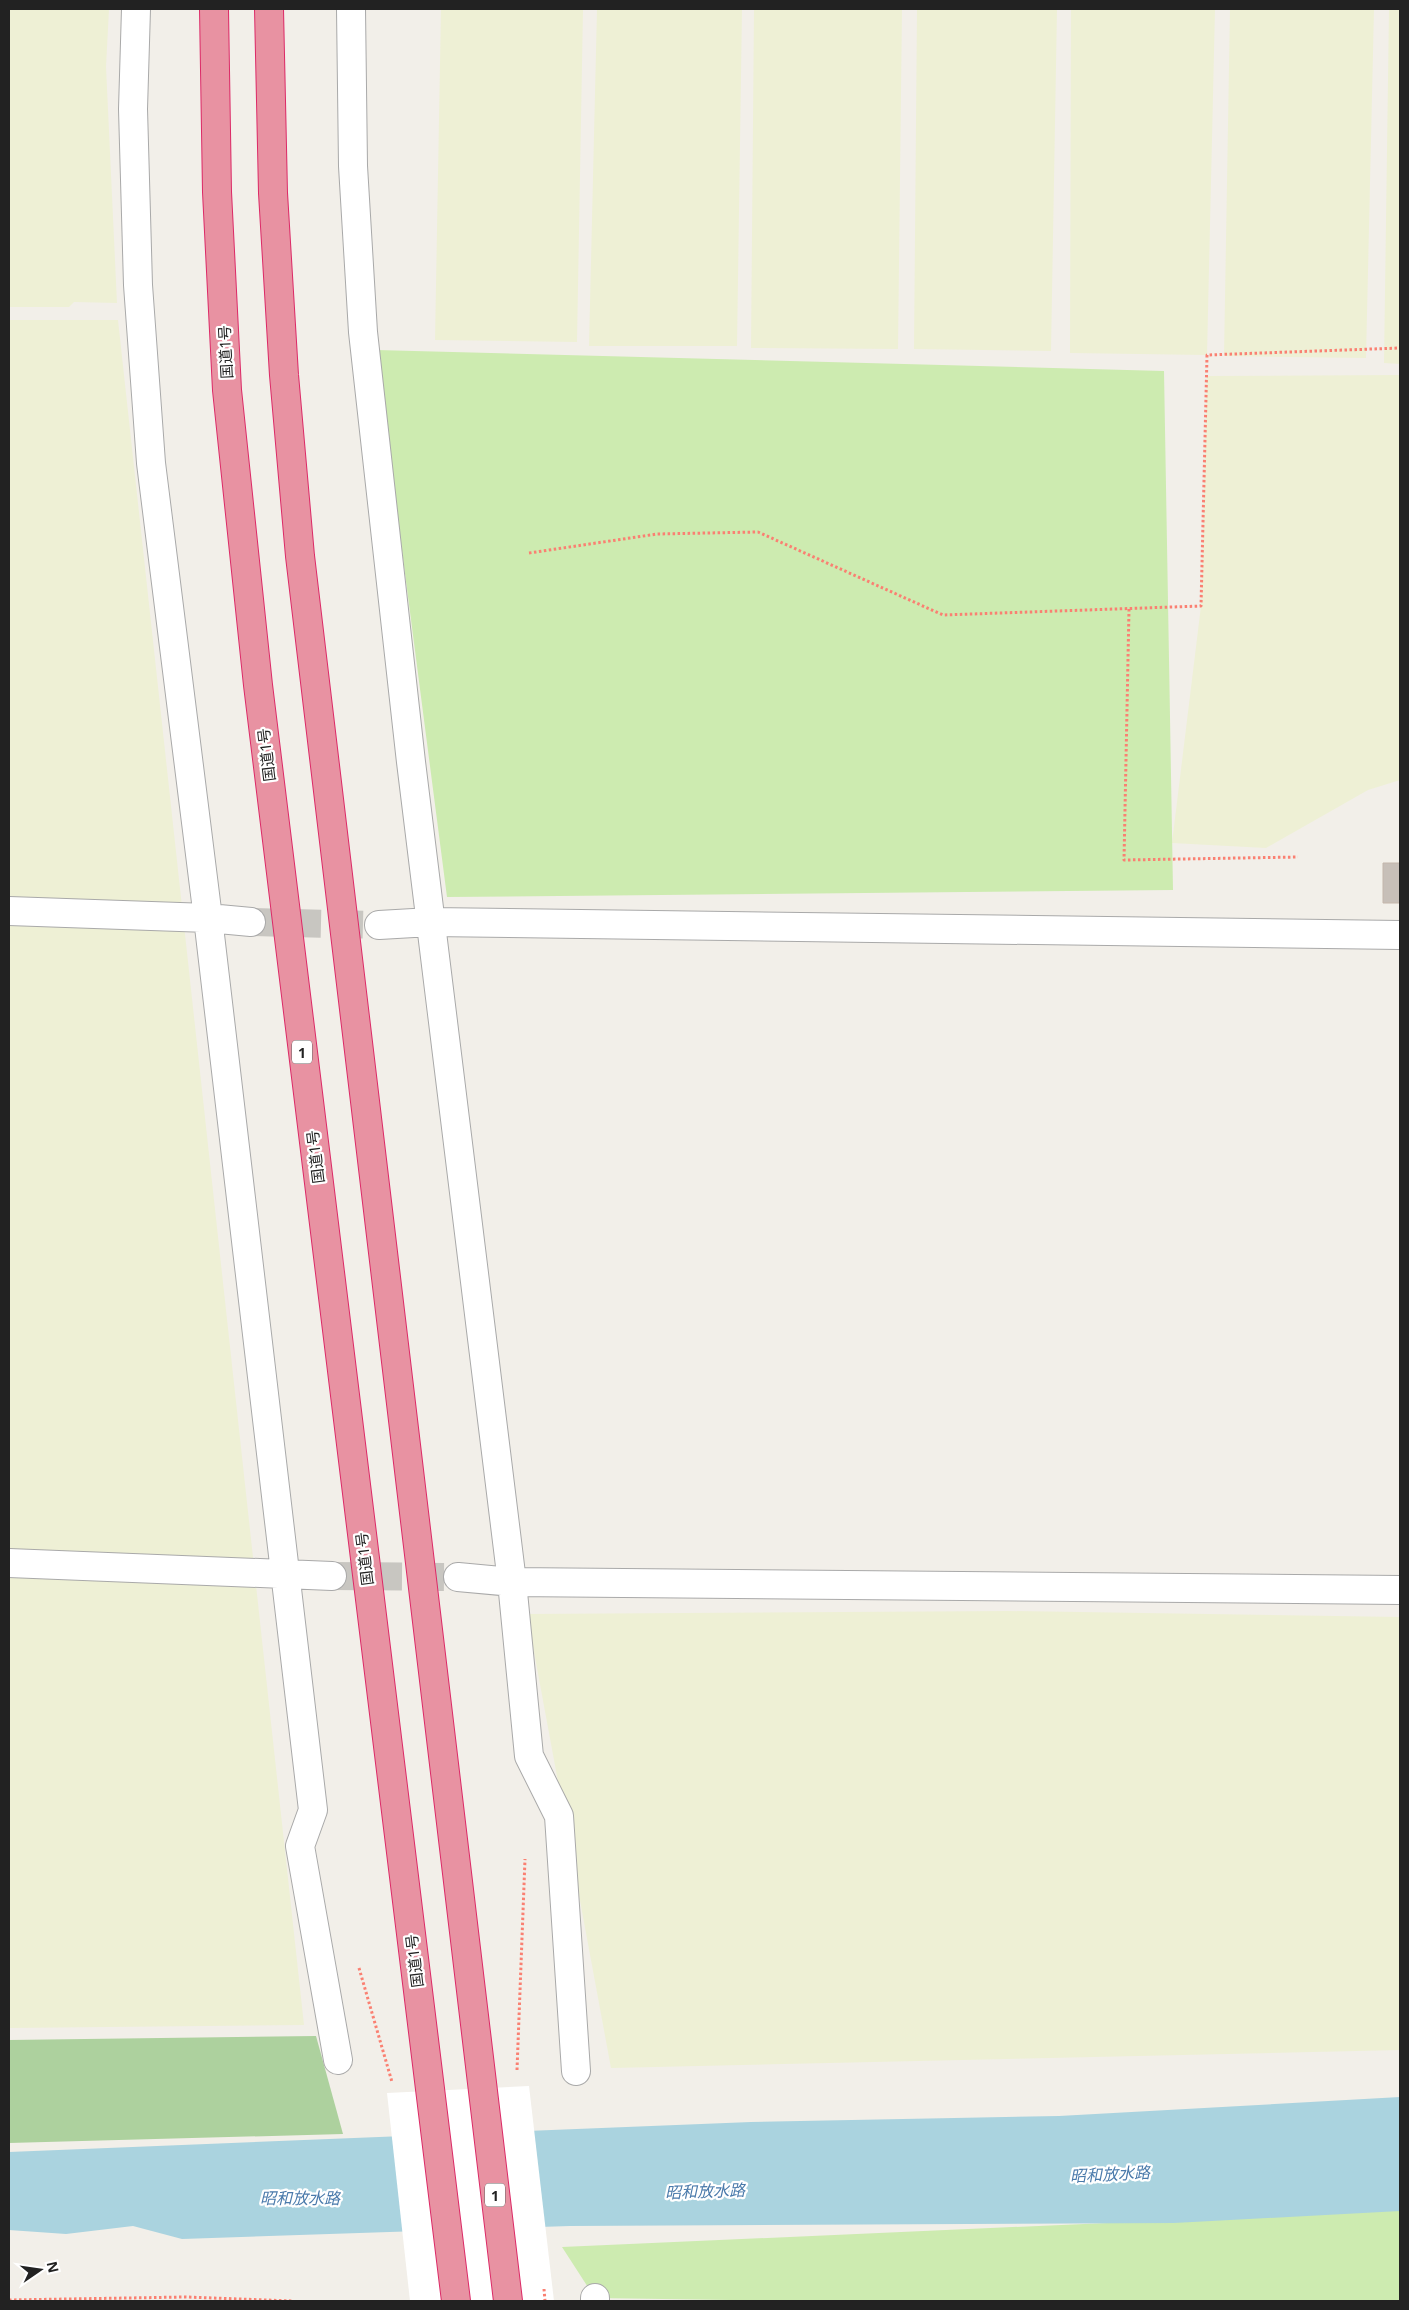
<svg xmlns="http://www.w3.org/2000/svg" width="1409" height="2310" font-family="'Noto Sans','Noto Sans JP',sans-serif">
  <rect width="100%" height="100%" fill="#f2efe9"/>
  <path fill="#eef0d5" d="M 9,9 L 109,9 L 106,67 L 117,303 L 74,302 L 69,307 L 9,307 Z
    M 441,9 L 583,9 L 577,342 L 435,340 Z
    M 597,9 L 742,9 L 737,346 L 589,346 Z
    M 754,9 L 902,9 L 898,349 L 751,348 Z
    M 917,9 L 1057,9 L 1051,351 L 914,349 Z
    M 1071,9 L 1215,9 L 1207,355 L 1070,353 Z
    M 1230,9 L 1374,9 L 1366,358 L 1224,356 Z
    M 1389,9 L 1400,9 L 1400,364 L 1384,363 Z
    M 9,320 L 118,320 L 304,2025 L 9,2028 Z
    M 1400,375 L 1400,780 L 1368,790 L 1266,848 L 1172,843 L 1201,606 L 1207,376 Z
    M 1008,1611 L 1400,1617 L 1400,2050 L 611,2068 L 527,1614 Z"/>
  <path fill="#cdebb0" d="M 376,350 L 1164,371 L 1173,890 L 447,897 Z
    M 1400,2210 L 1400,2301 L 799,2301 L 595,2298 L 562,2247 Z"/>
  <path fill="#add19e" d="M 316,2036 L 343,2134 L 9,2143 L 9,2040 Z"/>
  <path fill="#aad3df" d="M 1400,2097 L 1400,2211 L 1174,2223 L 570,2226 L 182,2239 L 133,2226 L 66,2234 L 9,2230 L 9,2152 L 751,2122 L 1059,2116 Z"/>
  <path fill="#fff" d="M 529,2086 L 554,2301 L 410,2301 L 387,2093 Z"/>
  <path fill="#c7bfb8" stroke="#c4b6ab" d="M 1383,863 L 1400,863 L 1400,903 L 1383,903 Z"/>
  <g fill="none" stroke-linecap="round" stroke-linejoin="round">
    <path stroke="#c8c6c1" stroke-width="28" stroke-dasharray="28 14" stroke-linecap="butt" d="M 251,922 L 379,925
      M 332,1576 L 458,1577"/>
    <defs>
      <path id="street" d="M 136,9 L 133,109 L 138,285 L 151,463 L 208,918 L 313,1810 L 300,1846 L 338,2060
        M 351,9 L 353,166 L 363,332 L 411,762 L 512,1582 L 529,1756 L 559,1816 L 576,2071
        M 9,911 L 208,918 L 251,922
        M 379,925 L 431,922 L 1400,935
        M 9,1563 L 332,1576
        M 458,1577 L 512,1582 L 1400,1590
        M 595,2298 L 595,2301"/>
      <path id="highway" d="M 214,9 L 217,192 L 227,390 L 258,685 L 456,2301
        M 269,9 L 273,193 L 284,375 L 300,556 L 508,2301"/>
    </defs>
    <use href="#street" stroke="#a9a9a9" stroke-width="30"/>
    <use href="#highway" stroke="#dc2a67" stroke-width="30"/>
    <path stroke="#fa8072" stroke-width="3" stroke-dasharray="2.5 2.5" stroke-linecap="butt" d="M 529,553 L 657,534 L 758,532 L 943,615 L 1201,606 L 1207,355 L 1400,348
      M 1129,609 L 1124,860 L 1298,857
      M 359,1968 L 392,2082
      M 517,2070 L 525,1859
      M 544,2289 L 545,2301
      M 9,2300 L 186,2297 L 293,2301"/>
    <use href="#street" stroke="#fff" stroke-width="28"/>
    <use href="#highway" stroke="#e892a2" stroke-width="28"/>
  </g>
  <g text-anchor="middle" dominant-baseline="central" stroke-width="4.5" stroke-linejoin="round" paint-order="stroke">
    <g fill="#fff" stroke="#646464" stroke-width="1">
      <rect x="292" y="1040.5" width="20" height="23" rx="4"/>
      <rect x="485" y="2183.5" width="20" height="23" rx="4"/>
    </g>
    <g font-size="14" font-weight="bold" fill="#222">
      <text x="302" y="1052">1</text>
      <text x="495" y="2195">1</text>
    </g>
    <g font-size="15" fill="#222" stroke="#fff">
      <text transform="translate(225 352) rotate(-93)">国道1号</text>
      <text transform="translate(266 755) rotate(-97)">国道1号</text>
      <text transform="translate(315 1157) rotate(-97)">国道1号</text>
      <text transform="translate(364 1559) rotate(-97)">国道1号</text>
      <text transform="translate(414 1961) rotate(-97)">国道1号</text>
    </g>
    <g font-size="16" font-style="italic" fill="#4a7aab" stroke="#fff">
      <text transform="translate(1110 2174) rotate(-3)">昭和放水路</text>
      <text transform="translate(705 2191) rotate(-2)">昭和放水路</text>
      <text x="300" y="2198">昭和放水路</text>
    </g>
  </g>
  <rect width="1409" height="2310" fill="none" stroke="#222222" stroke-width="20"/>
  <g transform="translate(40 2270) rotate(77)" stroke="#ffffff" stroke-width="4" paint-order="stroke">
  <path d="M0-4L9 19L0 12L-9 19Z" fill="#222222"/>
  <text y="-8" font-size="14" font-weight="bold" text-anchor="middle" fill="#222222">N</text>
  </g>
</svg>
